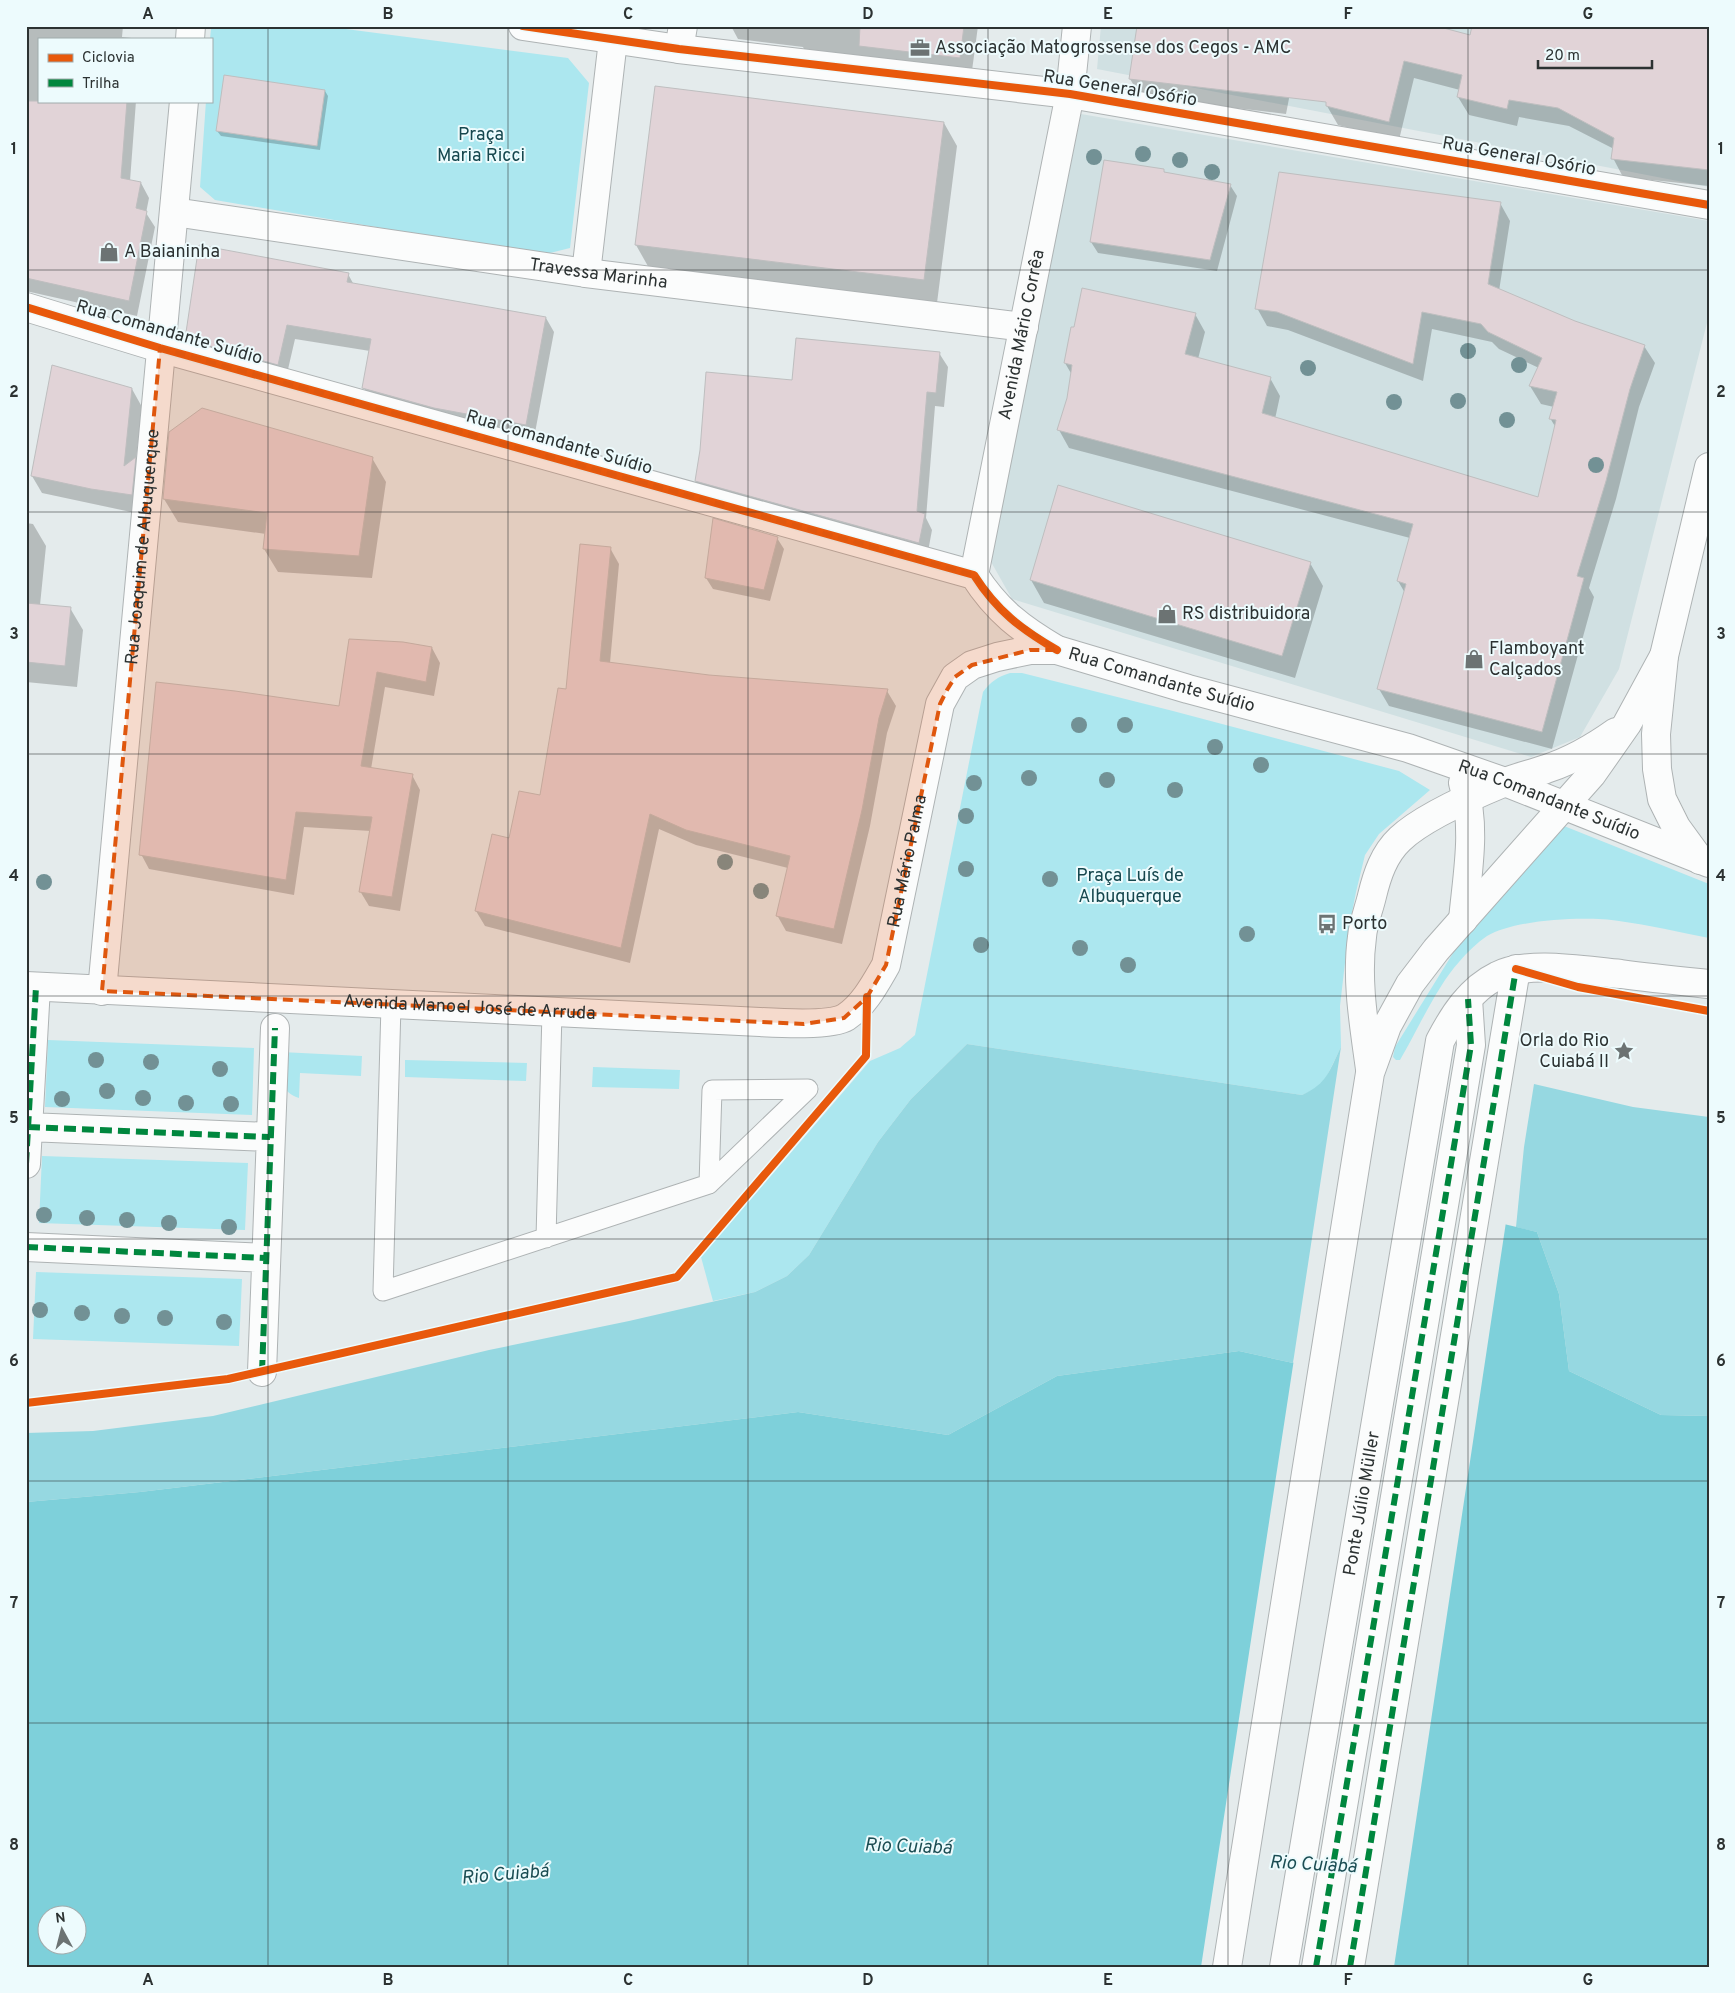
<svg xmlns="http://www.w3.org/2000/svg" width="1735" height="1993" font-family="Overpass,sans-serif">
  <rect width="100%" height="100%" fill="#e4ebec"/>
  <path fill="#d0e0e2" d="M 1101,26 L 1709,26 L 1709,187 L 1097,69 Z
    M 1081,114 L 1709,221 L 1709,315 L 1619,669 L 1580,737 L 1531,757 L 1012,599 L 990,560 Z"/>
  <path fill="#ace7ef" d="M 214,26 L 323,26 L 568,58 L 589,83 L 570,248 L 542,255 L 215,200 L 200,187 L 206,101 L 211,101 L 210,39 L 211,29 Z
    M 1010,673 L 1022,673 L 1173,711 L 1399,771 L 1430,790 L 1379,834 L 1365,855 L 1356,892 L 1349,928 L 1340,1006 L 1341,1047 L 1325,1080 L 1313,1090 L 1302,1095 L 967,1044 L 911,1099 L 878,1142 L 809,1255 L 787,1276 L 755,1292 L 713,1301 L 701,1257 L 870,1061 L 900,1048 L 915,1035 L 983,692 C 991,681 998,677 1010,673 Z
    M 1564,826 L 1709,884 L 1709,938 C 1679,932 1649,925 1619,921 C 1586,916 1516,919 1487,936 C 1477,943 1467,952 1459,962 C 1437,986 1417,1031 1400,1060 L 1396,1060 L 1393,1057 L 1395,1047 L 1458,945 Z
    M 48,1040 L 254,1048 L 252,1115 L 45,1107 Z
    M 281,1052 L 362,1056 L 361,1076 L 300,1073 L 299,1098 C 276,1090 281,1072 281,1052 Z
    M 405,1060 L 527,1063 L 526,1081 L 405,1077 Z
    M 593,1067 L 680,1070 L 679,1089 L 592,1087 Z
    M 42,1156 L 248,1163 L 245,1230 L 39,1223 Z
    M 36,1272 L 242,1279 L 239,1346 L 33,1339 Z"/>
  <path fill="#96d8e1" d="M 967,1044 L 1302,1095 C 1328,1083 1329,1071 1341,1047 L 1293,1363 L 1239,1351 L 1057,1376 L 948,1435 L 798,1412 L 140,1492 L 26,1502 L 26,1433 L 93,1431 L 213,1416 L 489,1350 L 629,1321 L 755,1292 L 787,1276 L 809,1255 L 878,1142 L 911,1099 Z
    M 1534,1084 L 1633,1107 L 1709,1117 L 1709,1416 L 1661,1415 L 1569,1371 L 1559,1294 L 1537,1232 L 1516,1227 L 1524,1147 Z"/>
  <path fill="#7ed0da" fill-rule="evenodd" d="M 1483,1219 L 1537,1232 L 1559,1294 L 1569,1371 L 1661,1415 L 1709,1416 L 1709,1967 L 26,1967 L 26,1502 L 140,1492 L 798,1412 L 948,1435 L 1057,1376 L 1239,1351 L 1293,1363 ZM 48,1916 L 78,1916 L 78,1946 L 48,1946 Z"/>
  <path fill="#e4ebec" d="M 1483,1217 L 1506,1222 L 1394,1967 L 1201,1967 L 1294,1359 L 1340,1320 L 1382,1258 L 1434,1231 Z"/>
  <path fill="#0003" d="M 26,26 L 123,26 L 122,37 L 141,39 L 39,39 L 39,101 L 136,101 L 130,181 L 141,183 L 149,198 L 146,213 L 155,227 L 137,316 L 26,291 Z
    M 731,26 L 978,26 L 971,78 L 809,58 L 803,47 L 738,39 Z
    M 1303,26 L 1286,114 L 1141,97 L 1130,79 Z
    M 1347,26 L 1471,37 L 1709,26 L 1709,186 L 1623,177 L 1613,158 L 1614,149 L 1569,126 L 1519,117 L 1517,126 L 1469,115 L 1458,97 L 1460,90 L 1414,78 L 1399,140 L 1338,125 L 1327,106 Z
    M 325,91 L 328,96 L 320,150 L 221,136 L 217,131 Z
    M 944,123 L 957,146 L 937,303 L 649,268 L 636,245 Z
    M 1163,170 L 1165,173 L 1230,185 L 1237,196 L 1217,271 L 1098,253 L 1091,242 Z
    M 1500,203 L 1510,221 L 1499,291 L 1574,322 L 1644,346 L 1655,363 L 1639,407 L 1616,499 L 1589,588 L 1594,597 L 1552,749 L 1389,706 L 1379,689 L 1405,593 L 1398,581 L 1410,538 L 1069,448 L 1059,430 L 1068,398 L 1072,375 L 1065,363 L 1195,314 L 1205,332 L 1198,359 L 1270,378 L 1280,396 L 1275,419 L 1539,499 L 1556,428 L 1550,418 L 1554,407 L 1541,404 L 1530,386 L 1539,368 L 1499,349 L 1492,342 L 1432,329 L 1423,381 L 1288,330 L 1267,326 L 1257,308 Z
    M 348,274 L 354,285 L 546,318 L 554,332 L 534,438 L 372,402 L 364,388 L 370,351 L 295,339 L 286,378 L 195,353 L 187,339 Z
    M 939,353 L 948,367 L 944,407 L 935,406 L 926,518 L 932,530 L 927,557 L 704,495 L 696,481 L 793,381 Z
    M 132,389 L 142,407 L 136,460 L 145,475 L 141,512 L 131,512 L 42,493 L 32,476 Z
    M 372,458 L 386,482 L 372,578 L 278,572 L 264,549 L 266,534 L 178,522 L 164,499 Z
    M 26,523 L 33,524 L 46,546 L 40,605 L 70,608 L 83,630 L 77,687 L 26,682 Z
    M 777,538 L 784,549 L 770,601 L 713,589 L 706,578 Z
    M 610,548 L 619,564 L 610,663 L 709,676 L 887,691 L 896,706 L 887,733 L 870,826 L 842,944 L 786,931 L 777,915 L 788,868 L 696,845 L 659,829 L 630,963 L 485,926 L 476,911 L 510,839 L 541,797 L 567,690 Z
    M 1310,563 L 1323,586 L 1295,678 L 1044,603 L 1031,580 Z
    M 350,640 L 432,648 L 440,663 L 434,696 L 385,687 L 371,769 L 412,775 L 420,790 L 400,911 L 369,906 L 360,891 L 371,831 L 304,827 L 294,895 L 149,869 L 141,854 L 340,707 Z"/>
  <path fill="#e1d3d7" stroke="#bebebf" d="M 860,26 L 964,26 L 960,58 L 859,46 Z
    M 1137,26 L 1436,26 L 1470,35 L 1472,26 L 1709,26 L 1709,170 L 1611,159 L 1614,138 L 1558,108 L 1509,100 L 1507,109 L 1457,97 L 1462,75 L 1404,61 L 1389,122 L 1326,106 L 1326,102 L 1129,79 Z
    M 224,75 L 325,90 L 317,146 L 216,131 Z
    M 655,86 L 944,122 L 924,280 L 635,245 Z
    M 26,101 L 127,101 L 121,178 L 141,182 L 136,208 L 147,211 L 129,301 L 26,278 Z
    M 1104,160 L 1164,169 L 1164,172 L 1231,184 L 1210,260 L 1090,242 Z
    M 1279,172 L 1501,202 L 1488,284 L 1575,321 L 1645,345 L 1630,389 L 1606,481 L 1577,576 L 1584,578 L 1542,732 L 1377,689 L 1406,584 L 1397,581 L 1413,524 L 1057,430 L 1067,398 L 1072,365 L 1064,363 L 1071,327 L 1074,327 L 1082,288 L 1196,313 L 1185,354 L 1271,377 L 1262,413 L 1538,497 L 1556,420 L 1549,419 L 1557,392 L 1529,386 L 1542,358 L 1488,332 L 1481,324 L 1422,312 L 1413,364 L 1277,312 L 1255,309 Z
    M 199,245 L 349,273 L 347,282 L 546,317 L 526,425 L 434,408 L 362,388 L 371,339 L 287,325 L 278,365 L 185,339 Z
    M 796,338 L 940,352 L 936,393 L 927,392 L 917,511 L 925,514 L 919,543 L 695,481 L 700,450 L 706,372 L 792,380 Z
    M 52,365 L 132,388 L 124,466 L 136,457 L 132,495 L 91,489 L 31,476 Z
    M 202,408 L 373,457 L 359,556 L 263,549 L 267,513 L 163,499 L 169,432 Z
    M 1058,485 L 1311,562 L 1282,656 L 1030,580 Z
    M 713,518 L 778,537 L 764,590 L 705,578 Z
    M 580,544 L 611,547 L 600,661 L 709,675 L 888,689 L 879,718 L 862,810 L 834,929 L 776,916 L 790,856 L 686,830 L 650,814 L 621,948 L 475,911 L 492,834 L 509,838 L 519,791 L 540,795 L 558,688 L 566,689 Z
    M 26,603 L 71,607 L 65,666 L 26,662 Z
    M 349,639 L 403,642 L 432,647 L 426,682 L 377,672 L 361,766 L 413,774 L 392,897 L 359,892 L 372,817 L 296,812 L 286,880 L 139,855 L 156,682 L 235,691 L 339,706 Z"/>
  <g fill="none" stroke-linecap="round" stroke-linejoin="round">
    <defs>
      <path id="service" d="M 391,1005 L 383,1291 L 709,1184 L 808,1089 L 712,1090 L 709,1184
        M 546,1238 L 552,1012"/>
      <path id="pedestrian" d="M 28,1127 L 270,1137
        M 26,1164 L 36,987
        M 26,1247 L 266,1258
        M 262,1372 L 275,1028
        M 1316,1967 L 1471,1045 L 1468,999
        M 1350,1967 L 1516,969"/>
      <g id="minor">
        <path d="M 523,26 L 679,49 L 1070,94 L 1709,205"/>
        <path d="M 190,39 L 191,26"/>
        <path d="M 679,49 L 683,26"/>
        <path id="s1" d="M 174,212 L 586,273 L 1024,327"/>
        <path d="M 586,273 L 613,40"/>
        <path d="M 26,307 L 160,348 L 974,575 C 997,611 1021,629 1057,650"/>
        <path id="s2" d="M 974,575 L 1070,94 L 1077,26"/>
        <path id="s3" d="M 102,991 L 184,101"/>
      </g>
      <g id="primary">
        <path d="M 1700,860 L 1676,827 L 1662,799 L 1657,769 L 1656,734 L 1664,656 L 1709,467"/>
        <path d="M 1463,920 C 1467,875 1477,827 1463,783"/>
        <path id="s4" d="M 26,986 L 760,1022 C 778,1023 832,1026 846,1017 C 864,1005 875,984 886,965 L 940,704 L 955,677 L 972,665 L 997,657 L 1030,650 L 1057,650 L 1188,689 L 1408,748 L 1505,782 L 1709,863"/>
        <path d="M 1370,1069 C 1364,1025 1356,980 1362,937 C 1363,923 1369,909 1372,896 C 1377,875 1384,854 1400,839 C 1422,818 1474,795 1503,783 C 1517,777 1532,774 1546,769 C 1571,761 1595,747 1616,732"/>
        <path d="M 1227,1967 L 1370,1073 L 1387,1026 L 1410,984 L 1436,950 L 1592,774 L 1627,724 L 1664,656"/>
        <path id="s5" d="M 1284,1967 L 1440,1041 C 1453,1016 1470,989 1497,976 C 1528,960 1586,971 1621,974 C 1650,978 1680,981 1709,984"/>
      </g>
    </defs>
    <use href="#service" stroke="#aeb3b4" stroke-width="21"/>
    <use href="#pedestrian" stroke="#aeb3b4" stroke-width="30"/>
    <use href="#minor" stroke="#aeb3b4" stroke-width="30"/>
    <use href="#primary" stroke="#aeb3b4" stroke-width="30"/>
    <use href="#service" stroke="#fbfcfc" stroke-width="19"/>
    <use href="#pedestrian" stroke="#fbfcfc" stroke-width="28"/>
    <use href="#minor" stroke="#fbfcfc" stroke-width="28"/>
    <use href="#primary" stroke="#fbfcfc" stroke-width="28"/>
    <path stroke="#00873e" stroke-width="6" stroke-dasharray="12 6" stroke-linecap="butt" d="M 28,1127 L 270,1137
      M 26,1164 L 36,987
      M 26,1247 L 266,1258
      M 262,1372 L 275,1028
      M 1316,1967 L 1471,1045 L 1468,999
      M 1350,1967 L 1516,969"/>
    <defs>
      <path id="cycleway" d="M 523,26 L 679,49 L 1070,94 L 1709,205
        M 26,307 L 160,348 L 974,575 C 997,611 1021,629 1057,650
        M 1516,969 L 1578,987 L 1709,1011
        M 26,1403 L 228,1379 L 677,1277 L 866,1056 L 867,997"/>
    </defs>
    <use href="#cycleway" stroke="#edfbfd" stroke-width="11"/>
    <use href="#cycleway" stroke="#e8590c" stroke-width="8"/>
  </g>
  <g fill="#729195">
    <circle cx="1143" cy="154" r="8"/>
    <circle cx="1094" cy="157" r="8"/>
    <circle cx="1180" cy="160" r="8"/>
    <circle cx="1212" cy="172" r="8"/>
    <circle cx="1468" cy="351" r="8"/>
    <circle cx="1519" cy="365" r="8"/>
    <circle cx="1308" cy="368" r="8"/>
    <circle cx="1458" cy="401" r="8"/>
    <circle cx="1394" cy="402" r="8"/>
    <circle cx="1507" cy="420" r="8"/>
    <circle cx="1596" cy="465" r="8"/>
    <circle cx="1079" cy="725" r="8"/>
    <circle cx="1125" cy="725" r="8"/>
    <circle cx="1215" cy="747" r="8"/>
    <circle cx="1261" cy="765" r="8"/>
    <circle cx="1029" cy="778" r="8"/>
    <circle cx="1107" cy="780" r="8"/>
    <circle cx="974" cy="783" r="8"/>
    <circle cx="1175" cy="790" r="8"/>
    <circle cx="966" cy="816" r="8"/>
    <circle cx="725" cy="862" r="8"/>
    <circle cx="966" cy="869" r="8"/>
    <circle cx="1050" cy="879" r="8"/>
    <circle cx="44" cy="882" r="8"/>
    <circle cx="761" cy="891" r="8"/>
    <circle cx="1247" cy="934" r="8"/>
    <circle cx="981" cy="945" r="8"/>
    <circle cx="1080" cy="948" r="8"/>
    <circle cx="1128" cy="965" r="8"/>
    <circle cx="96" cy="1060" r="8"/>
    <circle cx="151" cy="1062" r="8"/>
    <circle cx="220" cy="1069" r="8"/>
    <circle cx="107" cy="1091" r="8"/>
    <circle cx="143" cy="1098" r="8"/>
    <circle cx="62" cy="1099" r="8"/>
    <circle cx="186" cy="1103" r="8"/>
    <circle cx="231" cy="1104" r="8"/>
    <circle cx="44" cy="1215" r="8"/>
    <circle cx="87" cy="1218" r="8"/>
    <circle cx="127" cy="1220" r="8"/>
    <circle cx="169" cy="1223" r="8"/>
    <circle cx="229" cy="1227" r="8"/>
    <circle cx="40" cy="1310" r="8"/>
    <circle cx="82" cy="1313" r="8"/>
    <circle cx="122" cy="1316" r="8"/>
    <circle cx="165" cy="1318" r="8"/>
    <circle cx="224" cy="1322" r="8"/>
  </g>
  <path fill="#df570e" fill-opacity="0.2" stroke="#df570e" stroke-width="4" stroke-dasharray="10 6" stroke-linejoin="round" d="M 160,348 L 974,575 L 1001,611 L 1057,650 L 1030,650 L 972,665 L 955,677 L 947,690 L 940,704 L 886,965 L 867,997 L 844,1018 L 804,1024 L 102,991 Z"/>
  <path fill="none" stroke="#2c3232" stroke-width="1" stroke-opacity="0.55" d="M 268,26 L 268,1967M 508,26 L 508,1967M 748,26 L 748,1967M 988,26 L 988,1967M 1228,26 L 1228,1967M 1468,26 L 1468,1967M 26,270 L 1709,270M 26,512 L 1709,512M 26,754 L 1709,754M 26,996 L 1709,996M 26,1239 L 1709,1239M 26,1481 L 1709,1481M 26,1723 L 1709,1723"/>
  <defs>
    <symbol id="office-bare" viewBox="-9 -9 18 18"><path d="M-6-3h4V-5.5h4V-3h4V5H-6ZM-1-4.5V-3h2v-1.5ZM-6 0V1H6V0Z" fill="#6c7373" stroke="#edfbfd" stroke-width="2.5" paint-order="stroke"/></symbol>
    <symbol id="shop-bare" viewBox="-9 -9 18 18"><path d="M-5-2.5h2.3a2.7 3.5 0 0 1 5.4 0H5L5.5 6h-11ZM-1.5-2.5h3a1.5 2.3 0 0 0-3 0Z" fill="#6c7373" stroke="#edfbfd" stroke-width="2.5" paint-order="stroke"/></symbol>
    <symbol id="bus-bare" viewBox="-9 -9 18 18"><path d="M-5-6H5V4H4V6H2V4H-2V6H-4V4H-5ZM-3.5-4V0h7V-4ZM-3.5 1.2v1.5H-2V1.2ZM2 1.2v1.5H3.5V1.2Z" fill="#6c7373" stroke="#edfbfd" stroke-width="2.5" paint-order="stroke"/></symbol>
    <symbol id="sight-bare" viewBox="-9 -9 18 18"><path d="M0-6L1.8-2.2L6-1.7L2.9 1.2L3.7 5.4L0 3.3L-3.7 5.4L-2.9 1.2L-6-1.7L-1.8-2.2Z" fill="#6c7373" stroke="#edfbfd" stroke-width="2.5" paint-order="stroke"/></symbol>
  </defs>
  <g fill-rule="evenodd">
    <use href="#office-bare" x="906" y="34" width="28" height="28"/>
    <use href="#shop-bare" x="95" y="238" width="28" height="28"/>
    <use href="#shop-bare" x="1153" y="600" width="28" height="28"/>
    <use href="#shop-bare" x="1460" y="645" width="28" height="28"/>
    <use href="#bus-bare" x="1313" y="910" width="28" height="28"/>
    <use href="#sight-bare" x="1610" y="1037" width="28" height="28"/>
  </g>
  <g text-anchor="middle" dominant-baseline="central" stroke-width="4" stroke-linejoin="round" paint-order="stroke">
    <g font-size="18" fill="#2c3232" stroke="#edfbfd" text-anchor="start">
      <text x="935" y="48">Associação Matogrossense dos Cegos - AMC</text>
      <text x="124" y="252">A Baianinha</text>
      <text x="1182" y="614">RS distribuidora</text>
      <text x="1489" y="649">Flamboyant<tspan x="1489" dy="21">Calçados</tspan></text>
      <text x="1342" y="924">Porto</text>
      <text x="1609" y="1041" text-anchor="end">Orla do Rio<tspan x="1609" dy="21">Cuiabá II</tspan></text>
    </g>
    <g font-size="18" fill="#2c3232" stroke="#edfbfd">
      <text transform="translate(1120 89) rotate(9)">Rua General Osório</text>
      <text transform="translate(1519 157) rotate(10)">Rua General Osório</text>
      <text stroke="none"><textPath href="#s1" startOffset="429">Travessa Marinha</textPath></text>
      <text transform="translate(169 333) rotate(16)">Rua Comandante Suídio</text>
      <text stroke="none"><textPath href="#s2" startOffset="245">Avenida Mário Corrêa</textPath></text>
      <text transform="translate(559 443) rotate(16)">Rua Comandante Suídio</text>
      <text stroke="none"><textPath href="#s3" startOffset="446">Rua Joaquim de Albuquerque</textPath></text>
      <text stroke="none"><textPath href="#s4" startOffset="1402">Rua Comandante Suídio</textPath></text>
      <text stroke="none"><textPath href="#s4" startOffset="1808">Rua Comandante Suídio</textPath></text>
      <text stroke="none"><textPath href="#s4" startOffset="994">Rua Mário Palma</textPath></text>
      <text stroke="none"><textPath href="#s4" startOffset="444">Avenida Manoel José de Arruda</textPath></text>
      <text stroke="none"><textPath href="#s5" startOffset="470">Ponte Júlio Müller</textPath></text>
    </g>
    <g font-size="18" fill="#15474e" stroke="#edfbfd">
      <text x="481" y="135">Praça<tspan x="481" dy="21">Maria Ricci</tspan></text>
      <text x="1130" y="876">Praça Luís de<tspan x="1130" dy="21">Albuquerque</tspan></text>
    </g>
    <g font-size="19" font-style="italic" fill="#1b4d53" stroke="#edfbfd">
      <text transform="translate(908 1847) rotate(2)">Rio Cuiabá</text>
      <text transform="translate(1313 1865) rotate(3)">Rio Cuiabá</text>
      <text transform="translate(505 1875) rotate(-5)">Rio Cuiabá</text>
    </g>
  </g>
  <rect width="1735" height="1993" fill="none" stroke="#edfbfd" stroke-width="55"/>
  <rect x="38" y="38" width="175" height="65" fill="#edfbfd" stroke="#a0abac"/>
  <rect x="48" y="54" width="25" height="8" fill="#e8590c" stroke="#a0abac"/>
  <text x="82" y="62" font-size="15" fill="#2c3232">Ciclovia</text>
  <rect x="48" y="79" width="25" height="8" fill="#00873e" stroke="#a0abac"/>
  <text x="82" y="88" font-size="15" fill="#2c3232">Trilha</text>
  <g transform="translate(62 1930) rotate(353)"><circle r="24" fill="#edfbfd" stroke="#a0abac"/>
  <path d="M0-4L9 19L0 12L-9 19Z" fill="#6c7373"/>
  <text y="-8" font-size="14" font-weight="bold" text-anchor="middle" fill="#2c3232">N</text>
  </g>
  <path d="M1538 60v8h114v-8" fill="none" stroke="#2c3232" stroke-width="2.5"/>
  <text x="1545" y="60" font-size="15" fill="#2c3232" stroke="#edfbfd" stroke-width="4" paint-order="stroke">20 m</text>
  <rect x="28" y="28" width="1680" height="1938" fill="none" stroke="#2c3232" stroke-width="2"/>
  <g font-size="16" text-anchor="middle" font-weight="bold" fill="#2c3232">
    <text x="148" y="19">A</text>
    <text x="388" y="19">B</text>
    <text x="628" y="19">C</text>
    <text x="868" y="19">D</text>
    <text x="1108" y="19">E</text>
    <text x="1348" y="19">F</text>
    <text x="1588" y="19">G</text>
    <text x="14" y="154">1</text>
    <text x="1721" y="154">1</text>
    <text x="14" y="397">2</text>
    <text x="1721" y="397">2</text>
    <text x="14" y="639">3</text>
    <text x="1721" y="639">3</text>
    <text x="14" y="881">4</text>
    <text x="1721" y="881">4</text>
    <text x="14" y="1123">5</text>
    <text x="1721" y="1123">5</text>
    <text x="14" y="1366">6</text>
    <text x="1721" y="1366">6</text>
    <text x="14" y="1608">7</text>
    <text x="1721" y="1608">7</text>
    <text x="14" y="1850">8</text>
    <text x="1721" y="1850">8</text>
    <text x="148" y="1985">A</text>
    <text x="388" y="1985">B</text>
    <text x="628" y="1985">C</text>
    <text x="868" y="1985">D</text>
    <text x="1108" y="1985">E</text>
    <text x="1348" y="1985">F</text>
    <text x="1588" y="1985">G</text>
  </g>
</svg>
